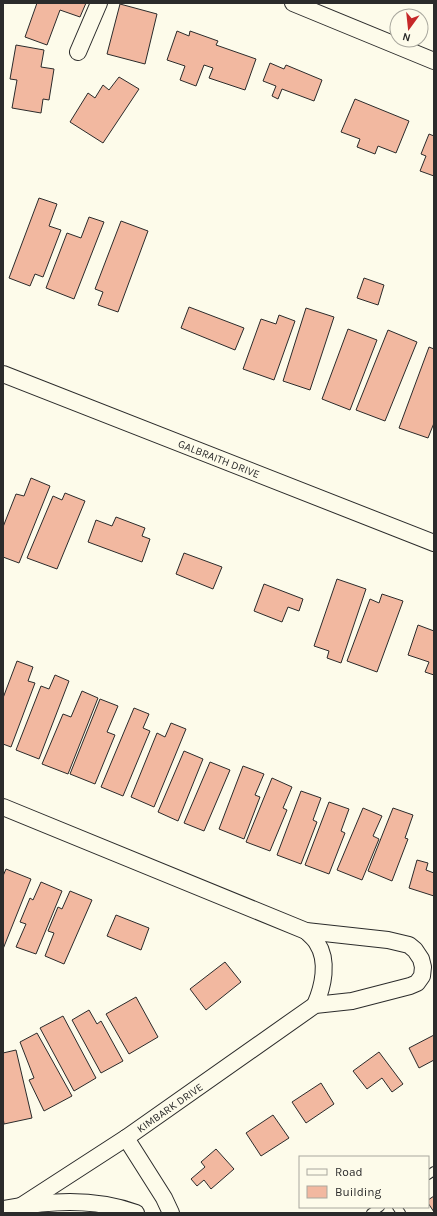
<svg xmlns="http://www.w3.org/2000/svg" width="437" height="1216" font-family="Karla,sans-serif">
  <rect width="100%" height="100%" fill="#fdfbea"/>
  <path fill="#f2b8a0" stroke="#2b2b2b" d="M 37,3 L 86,3 L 80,17 L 60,10 L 47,45 L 25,37 Z
    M 120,4 L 157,14 L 145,64 L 107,54 Z
    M 177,31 L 189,36 L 190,31 L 218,41 L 216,45 L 256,59 L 245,90 L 209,78 L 213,68 L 204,65 L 196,86 L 180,80 L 185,66 L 167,60 Z
    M 16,45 L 44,50 L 41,67 L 54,69 L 49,100 L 43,99 L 41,113 L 12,108 L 17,80 L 10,79 Z
    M 270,63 L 284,69 L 286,65 L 322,80 L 314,101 L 282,89 L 278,99 L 272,96 L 276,86 L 263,81 Z
    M 119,77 L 139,89 L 103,143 L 70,122 L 88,93 L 95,98 L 103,85 L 109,90 Z
    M 355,99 L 409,121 L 396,153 L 378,146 L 375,154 L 357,147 L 360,139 L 341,132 Z
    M 429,134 L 434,136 L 434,176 L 420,171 L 426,156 L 421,154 Z
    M 39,198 L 57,204 L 49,226 L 61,230 L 43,277 L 35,274 L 30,286 L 9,278 Z
    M 89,217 L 104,222 L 74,299 L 46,288 L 67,233 L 81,238 Z
    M 121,221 L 148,231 L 118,312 L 98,305 L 103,292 L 95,289 Z
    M 364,278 L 384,285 L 378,305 L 357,298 Z
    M 189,307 L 244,328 L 235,350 L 181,328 Z
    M 306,308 L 334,317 L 310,390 L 283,381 Z
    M 279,315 L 295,321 L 274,380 L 243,369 L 261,319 L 276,324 Z
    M 348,329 L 377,340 L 350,410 L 322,399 Z
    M 388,330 L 417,342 L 385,421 L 356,410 Z
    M 429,347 L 434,349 L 434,423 L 428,438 L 399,428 Z
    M 31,478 L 50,486 L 19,563 L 3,557 L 3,527 L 16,494 L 24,496 Z
    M 65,493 L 85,501 L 57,569 L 27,558 L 53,496 L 62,500 Z
    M 116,517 L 145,528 L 142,536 L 150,539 L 142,562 L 88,542 L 96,520 L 112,526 Z
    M 184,553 L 222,567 L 213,589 L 176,574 Z
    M 337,579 L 366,589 L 341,663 L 327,658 L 329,651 L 314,646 Z
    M 264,584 L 303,599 L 299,611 L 288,607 L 282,622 L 254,611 Z
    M 382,594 L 403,601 L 377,672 L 347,661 L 370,599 L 379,603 Z
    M 418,625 L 434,631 L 434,675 L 425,672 L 429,662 L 408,655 Z
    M 17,661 L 33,667 L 28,681 L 35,683 L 11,747 L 3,744 L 3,698 Z
    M 55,675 L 69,681 L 39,759 L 16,750 L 41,686 L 49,689 Z
    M 82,691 L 98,698 L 68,774 L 42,764 L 63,714 L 71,717 Z
    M 100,699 L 118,706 L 107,732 L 115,735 L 95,784 L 70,774 Z
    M 134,708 L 149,714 L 143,728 L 150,731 L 123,796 L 101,787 Z
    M 171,723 L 186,729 L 154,807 L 131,797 L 157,733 L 165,737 Z
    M 184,751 L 203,759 L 178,821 L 158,812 Z
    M 210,762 L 230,770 L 204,831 L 184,823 Z
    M 243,766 L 264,774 L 255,795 L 260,797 L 244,839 L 219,829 Z
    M 272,778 L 292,787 L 283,808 L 287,810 L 270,851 L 246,842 Z
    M 301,791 L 321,798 L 313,820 L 317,822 L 301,864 L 277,855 Z
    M 329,802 L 349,809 L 341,831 L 345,833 L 329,874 L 305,865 Z
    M 363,808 L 382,816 L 373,836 L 379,839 L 362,880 L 337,870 Z
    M 393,808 L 413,815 L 405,838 L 408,839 L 392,881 L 368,871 Z
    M 417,860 L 428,863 L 426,870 L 434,873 L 434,896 L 409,888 Z
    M 6,869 L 31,879 L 3,949 L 3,876 Z
    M 41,882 L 62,891 L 36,954 L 16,947 L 26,924 L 20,922 L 30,898 L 33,900 Z
    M 70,891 L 92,900 L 64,964 L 45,956 L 54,933 L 48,931 L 58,907 L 62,909 Z
    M 116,915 L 149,928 L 141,950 L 107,936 Z
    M 225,962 L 241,982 L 206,1010 L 190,989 Z
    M 136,997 L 158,1037 L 129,1054 L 106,1014 Z
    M 89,1010 L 97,1024 L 101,1021 L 123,1061 L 101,1073 L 72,1020 Z
    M 63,1016 L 96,1078 L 74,1091 L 40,1028 Z
    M 37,1033 L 72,1096 L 44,1111 L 29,1080 L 34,1078 L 20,1042 Z
    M 434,1035 L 434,1060 L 419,1068 L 409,1048 Z
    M 16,1050 L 32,1118 L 4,1124 L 3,1117 L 3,1053 Z
    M 379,1052 L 403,1084 L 392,1092 L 382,1078 L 367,1089 L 353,1071 Z
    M 321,1083 L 334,1104 L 306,1123 L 292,1102 Z
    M 273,1115 L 289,1138 L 261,1156 L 246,1133 Z
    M 216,1149 L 234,1169 L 211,1189 L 204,1180 L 197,1186 L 191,1179 L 205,1167 L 201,1162 Z
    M 434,1196 L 434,1212 L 428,1203 L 428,1200 Z"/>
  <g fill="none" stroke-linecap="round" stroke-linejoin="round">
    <defs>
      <path id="service" d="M 428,1175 L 434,1171
        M 397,1207 L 401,1213
        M 371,1213 L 380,1207"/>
      <g id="minor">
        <path d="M 293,3 L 434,61"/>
        <path d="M 78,52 L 99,3"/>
        <path id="s1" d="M 3,374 L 434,543"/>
        <path d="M 3,807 L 306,931 L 388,940 L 409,945 L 415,950 L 421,959 L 423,967 L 422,976 L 417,983 L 410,986 L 352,1001 L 315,1005 L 126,1138 L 21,1206"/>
        <path d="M 306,931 C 310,935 315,939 317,943 C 329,961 323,987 315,1005"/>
        <path d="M 126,1138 L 164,1198 L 171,1213"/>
        <path d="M 3,1209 C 47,1201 93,1197 136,1213"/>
      </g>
    </defs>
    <use href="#service" stroke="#2b2b2b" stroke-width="10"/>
    <use href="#minor" stroke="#2b2b2b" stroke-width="18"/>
    <use href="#service" stroke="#fdfbea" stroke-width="8"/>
    <use href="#minor" stroke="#fdfbea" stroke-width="16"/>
  </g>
  <g text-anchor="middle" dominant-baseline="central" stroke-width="3" stroke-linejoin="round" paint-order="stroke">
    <g font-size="11" fill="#2b2b2b" stroke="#fdfbea">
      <text stroke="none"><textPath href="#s1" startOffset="232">GALBRAITH DRIVE</textPath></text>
      <text transform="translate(170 1108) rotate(-35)">KIMBARK DRIVE</text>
    </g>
  </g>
  <rect width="437" height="1216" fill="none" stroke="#2b2b2b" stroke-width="8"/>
  <rect x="299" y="1156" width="130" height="52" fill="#fdfbea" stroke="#a9a89e"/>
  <rect x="307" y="1169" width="20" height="6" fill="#fdfbea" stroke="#a9a89e"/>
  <text x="335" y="1176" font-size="12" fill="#2b2b2b">Road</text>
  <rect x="307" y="1186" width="20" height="12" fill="#f2b8a0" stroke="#a9a89e"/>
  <text x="335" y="1196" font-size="12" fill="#2b2b2b">Building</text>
  <g transform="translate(409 28) rotate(195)"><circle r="19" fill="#fdfbea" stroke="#a9a89e"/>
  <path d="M0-3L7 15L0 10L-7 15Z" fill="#c62828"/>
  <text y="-6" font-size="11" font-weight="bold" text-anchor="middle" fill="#2b2b2b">N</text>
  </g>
</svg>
